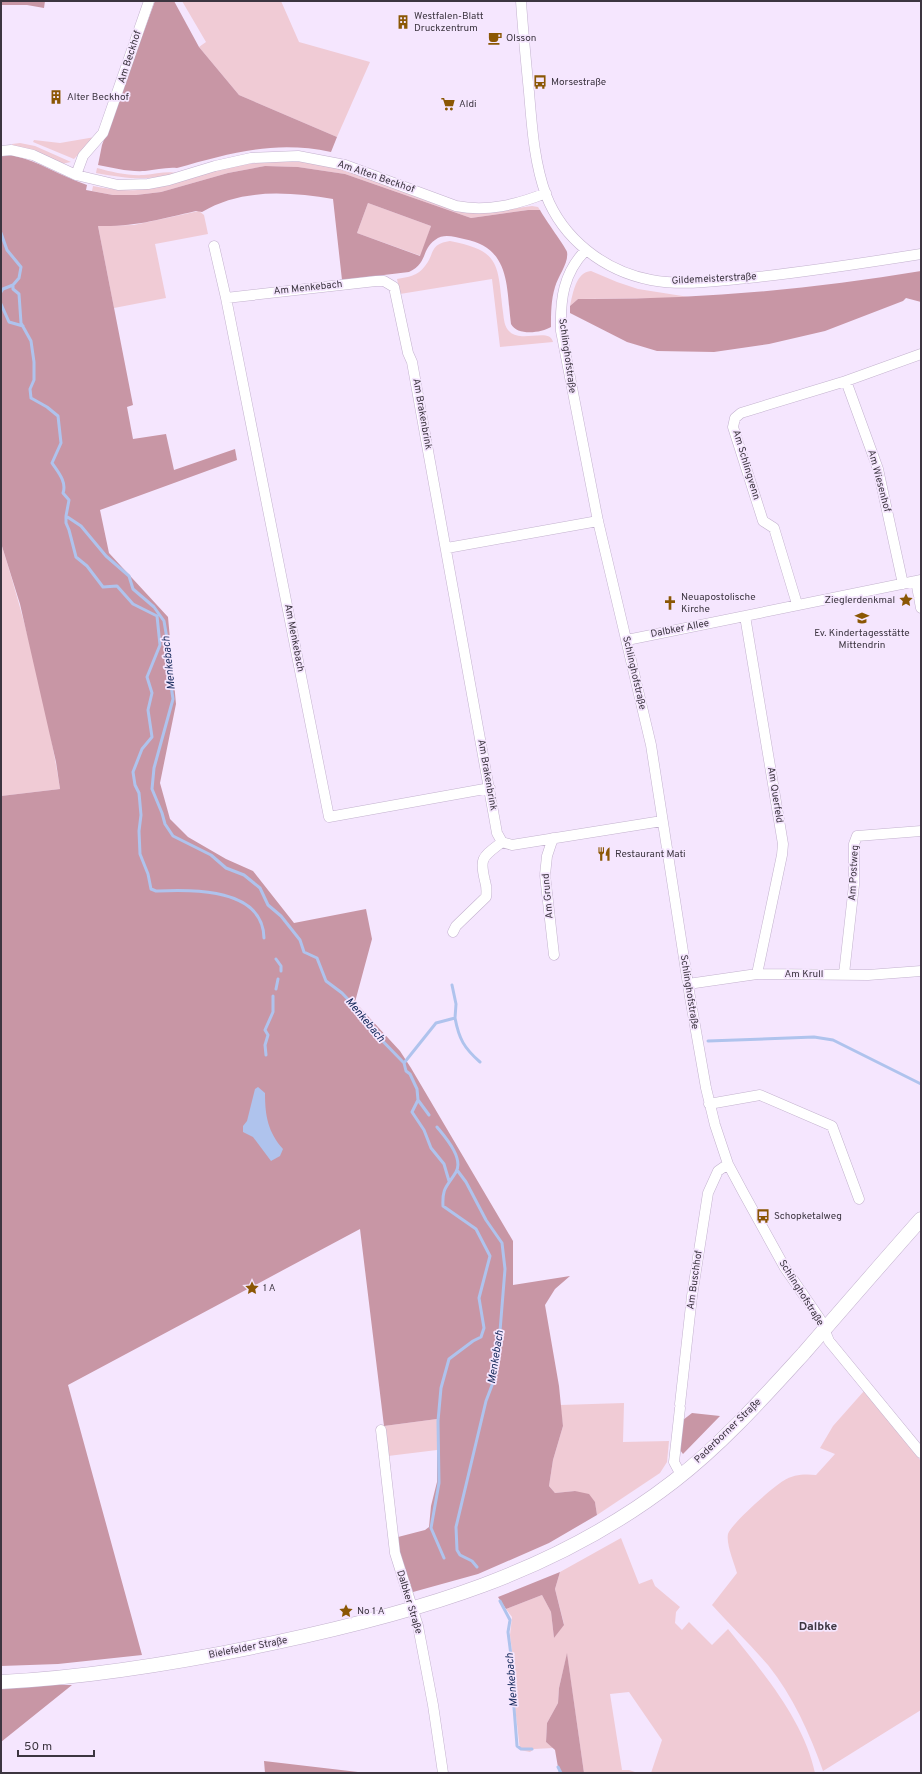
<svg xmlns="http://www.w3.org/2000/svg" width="922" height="1774" font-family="Overpass,sans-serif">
  <rect width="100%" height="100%" fill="#f5e6fe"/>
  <path fill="#f0cbd5" d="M 182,1 L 281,1 L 299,42 L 370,62 L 337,137 L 239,95 L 199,47 L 206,42 Z
    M 95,137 L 74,159 L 33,142 L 34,140 L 60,143 Z
    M 20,143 L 35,146 L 71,162 L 61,164 L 13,147 L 12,144 Z
    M 275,161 L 306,162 L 344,169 L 489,212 L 532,206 L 538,207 L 540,210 L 528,210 L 471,218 L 345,174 L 298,167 L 265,166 L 228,173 L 161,192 L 136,195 L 113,195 L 92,191 L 93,186 C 108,189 123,191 138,190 C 166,187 192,178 218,170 C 237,165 256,163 275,161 Z
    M 97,168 C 112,172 128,176 144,175 C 156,174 166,171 178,173 C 145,181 130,179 96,173 Z
    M 368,203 L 431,226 L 421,256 L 357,233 Z
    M 199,211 L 204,215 L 208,234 L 155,244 L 166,298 L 114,308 L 98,226 L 134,225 Z
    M 450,241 C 502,251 497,265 503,312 C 504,319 504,327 510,332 C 522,343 550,327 553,342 L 500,347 L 492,279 L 400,294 L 397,279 C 408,277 418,276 425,266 C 435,254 429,244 450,241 Z
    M 591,271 L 617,282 L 638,289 L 695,298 L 578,299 L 570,306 C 573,293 576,272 591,271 Z
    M 1,543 C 26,623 47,706 60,789 L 1,796 Z
    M 864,1391 L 921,1461 L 921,1710 L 823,1771 C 810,1734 793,1696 768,1665 C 750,1644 730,1625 712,1605 L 737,1573 C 734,1563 726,1544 728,1534 C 731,1524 773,1487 783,1481 C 794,1474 805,1474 816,1475 L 835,1454 L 820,1448 L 833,1426 Z
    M 624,1403 L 623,1442 L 669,1441 L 667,1462 L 660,1473 L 597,1515 L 595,1502 L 575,1491 L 555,1493 L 549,1486 L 553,1460 L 563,1426 L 560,1405 Z
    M 437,1419 L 437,1450 L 388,1456 L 384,1426 Z
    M 621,1538 L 639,1584 L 652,1579 L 655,1586 L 680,1607 L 676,1612 L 675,1623 L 682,1630 L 689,1622 L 712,1645 L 728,1629 C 761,1670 804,1720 815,1773 L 651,1773 L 662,1740 L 629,1692 L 610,1694 L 622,1770 L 629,1770 L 638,1773 L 584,1773 L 567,1654 L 559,1688 L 558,1703 L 547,1723 L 546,1742 L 553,1748 L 534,1749 L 530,1752 L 520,1750 L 514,1698 L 516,1682 L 510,1635 L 512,1617 L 506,1609 L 542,1595 L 551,1612 L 554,1638 L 564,1624 L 555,1589 L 560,1572 Z"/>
  <path fill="#c896a5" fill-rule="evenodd" d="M 1,1 L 45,1 L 44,8 L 27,5 L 1,5 Z
    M 155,1 L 174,1 L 199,47 L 239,95 L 337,137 L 331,152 C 275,140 230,153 177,168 C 166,167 156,170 145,171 C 129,172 113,168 98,165 L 102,145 Z
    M 12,155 C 39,161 60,176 87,185 L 86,190 L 113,195 L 136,195 L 161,192 L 228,173 L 265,166 L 298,167 L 345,174 L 471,218 L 528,210 L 540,210 C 544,218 567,249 567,252 C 569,263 558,276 555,287 C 551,300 551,313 551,327 C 541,333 517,336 511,324 C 506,286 511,248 464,239 C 454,237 444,233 435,240 C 421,250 428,263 409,272 L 342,280 L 333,199 C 289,192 242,188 202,212 L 196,211 C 160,219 136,227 98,226 L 133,405 L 127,407 L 133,439 L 166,434 L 174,470 L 235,449 L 237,460 L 100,510 L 109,553 L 168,617 L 176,704 L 160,783 L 170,819 L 188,837 L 226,859 L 253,871 L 294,923 L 366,909 L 372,939 L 355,1002 L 400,1051 L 411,1068 L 513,1241 L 513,1285 L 570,1276 L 555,1289 L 545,1305 L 559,1386 L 563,1426 L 553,1460 L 549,1486 L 555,1493 L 575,1491 L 589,1494 L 595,1502 L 597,1515 L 549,1543 L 478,1574 L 413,1592 L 400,1556 L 398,1537 L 425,1530 L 429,1527 L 431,1506 L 437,1482 L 437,1419 L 384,1426 L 360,1229 L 68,1385 L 142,1655 L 58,1664 L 1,1666 L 1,796 L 60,789 L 56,762 L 20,604 L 1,543 L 1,156 ZM 368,203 L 431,226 L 420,256 L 357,233 Z
    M 921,271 L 921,302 L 906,298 L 903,301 L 825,331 L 769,344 L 714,352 L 657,351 L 627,342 L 570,313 L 570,306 L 578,299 C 693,300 807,290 921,271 Z
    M 692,1413 L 720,1416 L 683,1454 L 680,1450 L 683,1420 Z
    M 560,1572 L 555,1589 L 564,1625 L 554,1638 L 551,1612 L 542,1595 L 506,1609 L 498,1597 Z
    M 567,1653 L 584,1773 L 559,1773 L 555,1750 L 546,1742 L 547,1723 L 558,1703 L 559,1688 Z
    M 1,1685 L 72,1685 L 1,1742 Z
    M 264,1761 L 358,1772 L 358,1773 L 265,1773 Z"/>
  <path fill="#afc3ed" d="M 258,1087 L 265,1093 C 265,1116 268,1132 283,1149 L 280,1156 L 271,1161 L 253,1137 L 243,1132 L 243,1126 L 247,1121 L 255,1089 Z"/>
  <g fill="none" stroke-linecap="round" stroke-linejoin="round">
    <path stroke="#afc3ed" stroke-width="3" d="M 1,233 L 7,250 L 21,267 L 19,278 L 13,285 L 13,289 L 19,294 L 21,323 L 31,341 L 34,362 L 34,380 L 30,389 L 31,398 L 47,407 L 58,416 L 61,443 L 52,463 C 58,472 67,482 63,493 L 69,500 L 66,516 L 81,526 L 106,556 L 129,576 L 133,589 L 154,607 L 164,621 L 170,657 L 169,672 L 173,699 L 154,768 L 152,789 L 162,813 L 165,824 L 173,836 L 211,855 L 226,868 L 244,875 L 260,888 L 268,905 L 281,916 L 300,940 L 304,952 L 317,958 L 326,981 L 342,993 L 361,1013 L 368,1026 L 404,1063 L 406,1071 L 410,1074 L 417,1089 L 418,1100 L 429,1115
      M 1,292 L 3,289 L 13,285
      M 1,304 L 9,322 L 23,326
      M 66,516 L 66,523 L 69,530 L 76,557 L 87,566 L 103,587 L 117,586 L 133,604 L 157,616 L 160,645 L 147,677 L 152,693 L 148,710 L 152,737 L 142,749 L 133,772 L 135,785 L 139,793 L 141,815 L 139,831 L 140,854 L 148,874 L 151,889 L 156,891 C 191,890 263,887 264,938
      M 276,959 L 281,966 L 281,971
      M 452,985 L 456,1004 L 455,1018
      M 276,989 L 278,979
      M 708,1041 L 814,1037 L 833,1040 L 921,1084
      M 266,1055 L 265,1045 L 268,1035 L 265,1030 L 273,1012 L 273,996
      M 404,1063 L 436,1023 L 455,1018 C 459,1039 464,1048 480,1062
      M 418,1100 L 412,1112 L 424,1130 L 431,1148 L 444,1164 L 449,1181
      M 437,1127 C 445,1137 464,1158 456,1172 C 447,1187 442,1187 443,1206 L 476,1229 L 490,1256 L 479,1298 L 484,1328 L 481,1337 L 473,1341 L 449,1359 L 441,1388 L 438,1421 L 439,1483 L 431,1528 L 444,1558
      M 457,1170 L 466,1182 L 486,1220 L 502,1243 L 505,1269 L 498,1356 L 493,1365 L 494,1380 L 486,1401 L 456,1527 L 457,1550 L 460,1555 L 472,1561 L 477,1567
      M 500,1601 L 510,1620 L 508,1632 L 514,1679 L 513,1695 L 517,1746 L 521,1749 L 532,1749
      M 558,1767 L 561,1773"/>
    <defs>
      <path id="street" d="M 521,1 C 523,31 526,62 529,92 C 532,127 534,162 546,195 C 563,239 604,271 651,280 C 682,286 717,281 748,278 C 806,272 864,263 921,254
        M 1,151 L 11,150 L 33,155 L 76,175 L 118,185 L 148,184 L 169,180 L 215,166 L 251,158 L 298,156 L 345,165 L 456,206 C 487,212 516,205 546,193
        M 76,175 L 83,156 L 103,133 L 149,1
        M 214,246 L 226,298 L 329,817 L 490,788
        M 586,250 C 563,273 560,300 561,331 L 598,521 L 651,745 L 690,997 L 706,1088 L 715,1125 L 728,1164 L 743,1192 L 785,1268 L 820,1319 L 829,1341 L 921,1453
        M 226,298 L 376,281 L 384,281 L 394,287 L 408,353 L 412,362 L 497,833 L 502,842 L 512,845 L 662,821
        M 846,381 L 878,469 L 903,584
        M 447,548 L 598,521
        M 916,581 L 921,608
        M 797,604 L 774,528 L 763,521 L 733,427 L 735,418 L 741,413 L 846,381 L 921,354
        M 745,616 L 783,844 L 782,855 L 757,974
        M 627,640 L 921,580
        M 553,838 L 547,856 L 545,875 L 554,955
        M 453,932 L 456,926 L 486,897 C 487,891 487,888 485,881 C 479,857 483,857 502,842
        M 844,974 L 854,885 L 854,844 L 857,836 L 921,831
        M 688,984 L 757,974 L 868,975 L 921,971
        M 709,1104 L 760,1095 L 832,1126 L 859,1199
        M 680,1404 L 692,1296 L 708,1193 L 718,1171 L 728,1164
        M 680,1408 L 674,1462 L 681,1475
        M 381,1430 L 395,1553 L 418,1626 L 433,1705 L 443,1773"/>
      <path id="secondary" d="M 1,1682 C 93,1677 183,1662 273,1643 C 418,1612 554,1574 674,1481 C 722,1444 763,1398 804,1353 C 843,1308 882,1263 921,1219"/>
    </defs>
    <use href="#street" stroke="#c3b2ce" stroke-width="11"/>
    <use href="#secondary" stroke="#c3b2ce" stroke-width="15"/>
    <use href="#street" stroke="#fff" stroke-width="10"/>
    <use href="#secondary" stroke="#fff" stroke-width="14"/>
  </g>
  <defs>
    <symbol id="building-bare" viewBox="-9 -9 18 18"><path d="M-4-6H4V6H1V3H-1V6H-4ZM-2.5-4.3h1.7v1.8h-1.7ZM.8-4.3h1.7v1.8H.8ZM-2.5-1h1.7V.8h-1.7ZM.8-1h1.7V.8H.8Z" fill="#8b5704" stroke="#f5e6fe" stroke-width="2.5" paint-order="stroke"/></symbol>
    <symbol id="cafe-bare" viewBox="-9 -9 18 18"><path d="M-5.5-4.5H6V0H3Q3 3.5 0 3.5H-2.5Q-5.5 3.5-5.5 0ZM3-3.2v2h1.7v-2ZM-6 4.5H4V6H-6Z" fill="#8b5704" stroke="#f5e6fe" stroke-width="2.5" paint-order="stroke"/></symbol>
    <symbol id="bus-bare" viewBox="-9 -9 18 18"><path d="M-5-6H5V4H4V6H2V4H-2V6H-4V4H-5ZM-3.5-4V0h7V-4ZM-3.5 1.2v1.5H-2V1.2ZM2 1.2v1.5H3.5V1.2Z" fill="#8b5704" stroke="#f5e6fe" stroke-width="2.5" paint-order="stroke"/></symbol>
    <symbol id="supermarket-bare" viewBox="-9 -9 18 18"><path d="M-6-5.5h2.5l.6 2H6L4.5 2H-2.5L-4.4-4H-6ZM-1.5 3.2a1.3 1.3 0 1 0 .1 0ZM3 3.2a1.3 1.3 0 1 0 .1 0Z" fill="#8b5704" stroke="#f5e6fe" stroke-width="2.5" paint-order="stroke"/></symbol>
    <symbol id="sight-bare" viewBox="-9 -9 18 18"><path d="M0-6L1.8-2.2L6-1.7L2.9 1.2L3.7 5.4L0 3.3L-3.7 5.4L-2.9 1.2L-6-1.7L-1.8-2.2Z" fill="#8b5704" stroke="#f5e6fe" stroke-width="2.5" paint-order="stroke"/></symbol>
    <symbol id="church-bare" viewBox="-9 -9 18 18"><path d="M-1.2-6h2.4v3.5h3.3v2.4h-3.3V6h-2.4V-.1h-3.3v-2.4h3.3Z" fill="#8b5704" stroke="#f5e6fe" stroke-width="2.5" paint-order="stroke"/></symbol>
    <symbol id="school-bare" viewBox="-9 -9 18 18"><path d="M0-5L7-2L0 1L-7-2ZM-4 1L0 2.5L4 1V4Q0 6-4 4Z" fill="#8b5704" stroke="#f5e6fe" stroke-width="2.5" paint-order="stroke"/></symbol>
    <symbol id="restaurant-bare" viewBox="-9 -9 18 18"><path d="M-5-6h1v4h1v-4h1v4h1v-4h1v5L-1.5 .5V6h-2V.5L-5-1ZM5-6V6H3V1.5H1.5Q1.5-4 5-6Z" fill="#8b5704" stroke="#f5e6fe" stroke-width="2.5" paint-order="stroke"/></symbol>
  </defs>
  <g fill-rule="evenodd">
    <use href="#building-bare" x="393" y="12" width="20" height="20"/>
    <use href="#cafe-bare" x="485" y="28" width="20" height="20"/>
    <use href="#bus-bare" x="530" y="72" width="20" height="20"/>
    <use href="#building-bare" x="46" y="87" width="20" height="20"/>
    <use href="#supermarket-bare" x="438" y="94" width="20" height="20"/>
    <use href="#sight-bare" x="896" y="590" width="20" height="20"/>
    <use href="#church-bare" x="660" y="593" width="20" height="20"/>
    <use href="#school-bare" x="852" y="608" width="20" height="20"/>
    <use href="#restaurant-bare" x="594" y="844" width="20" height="20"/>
    <use href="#bus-bare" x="753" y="1206" width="20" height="20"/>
    <use href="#sight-bare" x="242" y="1278" width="20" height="20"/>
    <use href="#sight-bare" x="336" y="1601" width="20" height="20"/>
  </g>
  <g text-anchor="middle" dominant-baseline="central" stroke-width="3.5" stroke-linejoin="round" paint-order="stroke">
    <g font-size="10" fill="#3c3540" stroke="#f5e6fe" text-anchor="start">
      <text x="414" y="16">Westfalen-Blatt<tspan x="414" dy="12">Druckzentrum</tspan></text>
      <text x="506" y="38">Olsson</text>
      <text x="551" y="82">Morsestraße</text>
      <text x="67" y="97">Alter Beckhof</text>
      <text x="459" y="104">Aldi</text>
      <text x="681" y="597">Neuapostolische<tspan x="681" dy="12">Kirche</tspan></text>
      <text x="895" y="600" text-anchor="end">Zieglerdenkmal</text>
      <text x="862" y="633" text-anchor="middle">Ev. Kindertagesstätte<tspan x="862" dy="12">Mittendrin</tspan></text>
      <text x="615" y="854">Restaurant Mati</text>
      <text x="774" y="1216">Schopketalweg</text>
      <text x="263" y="1288">1 A</text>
      <text x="357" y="1611">No 1 A</text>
    </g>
    <g font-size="10" fill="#3c3540" stroke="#f5e6fe">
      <text transform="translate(130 57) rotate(-72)">Am Beckhof</text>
      <text transform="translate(376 177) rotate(19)">Am Alten Beckhof</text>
      <text transform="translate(714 279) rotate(-3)">Gildemeisterstraße</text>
      <text transform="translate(308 288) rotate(-6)">Am Menkebach</text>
      <text transform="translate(567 356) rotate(82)">Schlinghofstraße</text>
      <text transform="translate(422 414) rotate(80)">Am Brakenbrink</text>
      <text transform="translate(746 465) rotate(73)">Am Schlingvenn</text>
      <text transform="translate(879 481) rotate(75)">Am Wiesenhof</text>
      <text transform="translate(680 629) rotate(-11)">Dalbker Allee</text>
      <text transform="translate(294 638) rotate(79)">Am Menkebach</text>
      <text transform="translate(634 673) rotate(77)">Schlinghofstraße</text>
      <text transform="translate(487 775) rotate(80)">Am Brakenbrink</text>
      <text transform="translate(775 795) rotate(81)">Am Querfeld</text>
      <text transform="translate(854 873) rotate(-87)">Am Postweg</text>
      <text transform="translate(548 896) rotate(-95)">Am Grund</text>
      <text x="804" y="974">Am Krull</text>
      <text transform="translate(689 992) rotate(81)">Schlinghofstraße</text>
      <text transform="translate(695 1280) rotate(-82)">Am Buschhof</text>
      <text transform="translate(801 1293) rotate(58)">Schlinghofstraße</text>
      <text transform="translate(728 1431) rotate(-44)">Paderborner Straße</text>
      <text transform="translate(409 1602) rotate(73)">Dalbker Straße</text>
      <text transform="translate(248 1648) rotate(-11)">Bielefelder Straße</text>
    </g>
    <g font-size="11" font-style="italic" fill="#15295b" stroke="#f5e6fe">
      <text transform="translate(169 663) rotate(-96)">Menkebach</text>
      <text transform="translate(365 1020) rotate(50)">Menkebach</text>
      <text transform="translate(496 1357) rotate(-81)">Menkebach</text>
      <text transform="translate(512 1680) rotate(-95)">Menkebach</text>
    </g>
    <g font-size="12" font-weight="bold" fill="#3c3540" stroke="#f5e6fe">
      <text x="818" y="1627">Dalbke</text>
    </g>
  </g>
  <rect width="922" height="1774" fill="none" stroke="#3c3540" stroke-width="4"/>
  <path d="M18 1750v6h76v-6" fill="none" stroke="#3c3540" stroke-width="2"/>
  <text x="24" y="1750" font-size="12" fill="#3c3540" stroke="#f5e6fe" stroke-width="3" paint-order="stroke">50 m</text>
</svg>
